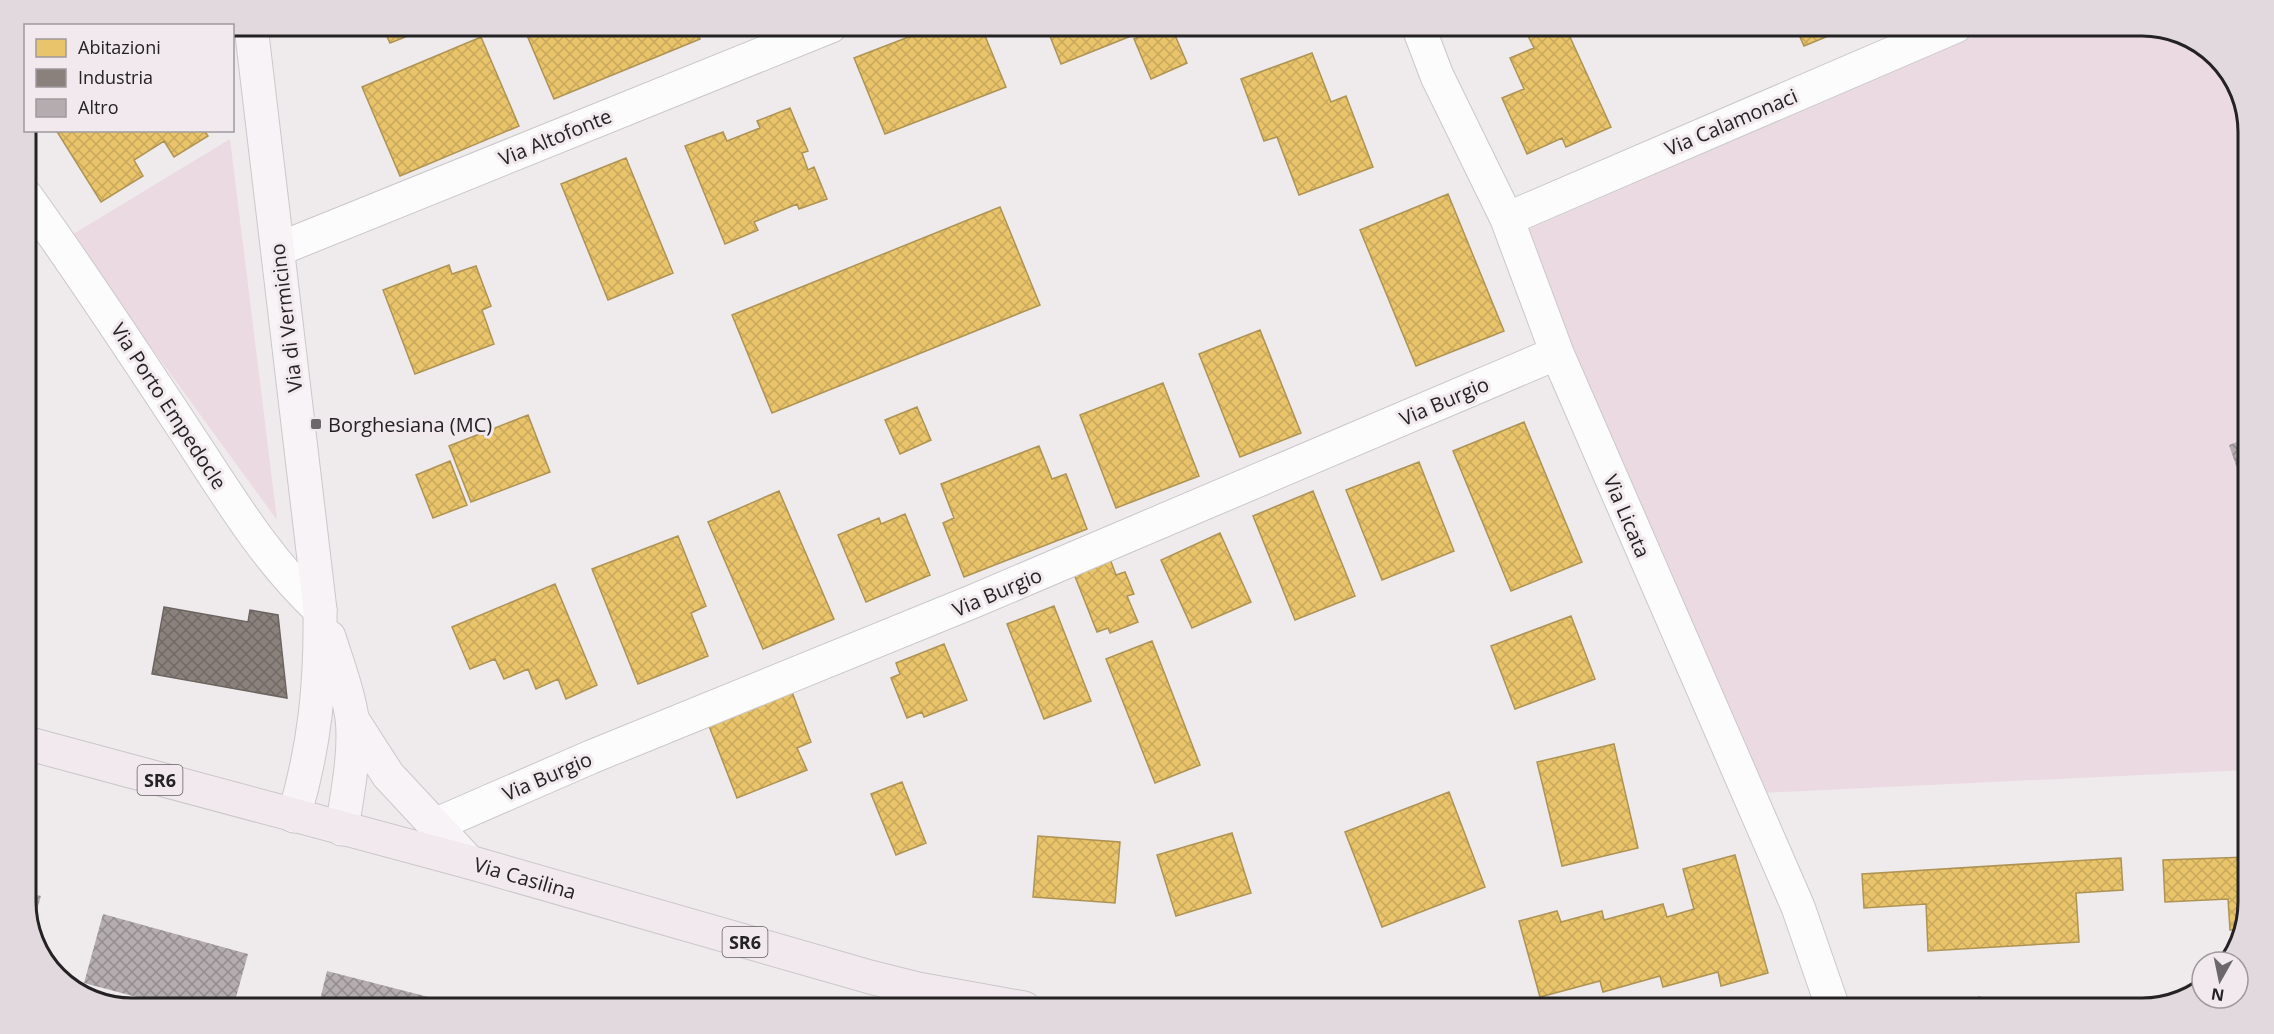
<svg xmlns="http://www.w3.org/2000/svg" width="2274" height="1034" font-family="'Open Sans',sans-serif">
  <defs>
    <pattern id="homes-cross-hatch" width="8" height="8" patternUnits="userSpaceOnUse" patternTransform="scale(1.5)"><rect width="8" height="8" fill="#e9c46a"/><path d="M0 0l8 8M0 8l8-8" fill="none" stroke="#c8a85c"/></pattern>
    <pattern id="industry-cross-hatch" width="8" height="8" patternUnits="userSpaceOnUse" patternTransform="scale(1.5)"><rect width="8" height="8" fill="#8a817c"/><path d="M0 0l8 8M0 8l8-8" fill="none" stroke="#716965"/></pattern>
    <pattern id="building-cross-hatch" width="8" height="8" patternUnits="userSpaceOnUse" patternTransform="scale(1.5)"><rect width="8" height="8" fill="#b4acaf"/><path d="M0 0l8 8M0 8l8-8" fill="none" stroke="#928c8e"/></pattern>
  </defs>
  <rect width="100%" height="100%" fill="#efebed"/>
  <path fill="#ecdae2" d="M 1999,26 L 2142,26 L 2183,34 L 2230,73 L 2248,126 L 2248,770 L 1761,793 L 1526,240 L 1529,229 Z
    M 230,139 L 277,520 L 70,236 Z"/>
  <path fill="url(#homes-cross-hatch)" stroke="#ae9355" stroke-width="1.5" d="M 382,26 L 433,26 L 390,43 Z
    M 523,26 L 694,26 L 700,39 L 554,99 Z
    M 937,26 L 981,26 L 1006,87 L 885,134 L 854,58 Z
    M 1046,26 L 1138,26 L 1141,32 L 1061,64 Z
    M 1167,26 L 1171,26 L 1187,63 L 1151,79 L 1134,39 Z
    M 1552,26 L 1565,26 L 1611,127 L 1566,147 L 1562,138 L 1527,154 L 1502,98 L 1524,89 L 1510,58 L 1534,48 L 1528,36 Z
    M 1795,26 L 1836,26 L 1838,32 L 1804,46 Z
    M 481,37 L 519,126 L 400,176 L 362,87 Z
    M 1312,53 L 1331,102 L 1346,96 L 1373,167 L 1299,195 L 1277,137 L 1264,141 L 1241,79 Z
    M 790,108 L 808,151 L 802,153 L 808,170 L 814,167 L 827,199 L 799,209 L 797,204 L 754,222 L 758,230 L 725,244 L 685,146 L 723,132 L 727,141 L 760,128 L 757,121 Z
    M 56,130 L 204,130 L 208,136 L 174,157 L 164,141 L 134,160 L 143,176 L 101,202 Z
    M 626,158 L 673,273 L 608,300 L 561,184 Z
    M 1448,194 L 1504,331 L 1416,366 L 1360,230 Z
    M 1000,207 L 1040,305 L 772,413 L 732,315 Z
    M 449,265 L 452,274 L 476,266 L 491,306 L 482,310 L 494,344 L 415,374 L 383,290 Z
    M 1260,330 L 1301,433 L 1240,457 L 1199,354 Z
    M 1163,383 L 1199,476 L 1116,508 L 1080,415 Z
    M 917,407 L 931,440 L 900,454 L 885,420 Z
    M 528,415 L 550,472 L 471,502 L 449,446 Z
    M 1524,422 L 1582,562 L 1511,591 L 1453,451 Z
    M 1039,446 L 1052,479 L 1066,474 L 1087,529 L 964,577 L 943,523 L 954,518 L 941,484 Z
    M 450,461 L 467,505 L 433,518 L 416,475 Z
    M 1419,462 L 1454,551 L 1382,580 L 1346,490 Z
    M 779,491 L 834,619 L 763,649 L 708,522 Z
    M 1313,491 L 1355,596 L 1295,620 L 1253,516 Z
    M 905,514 L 930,575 L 866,602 L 838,535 L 879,518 L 881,524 Z
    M 1220,533 L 1251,602 L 1192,628 L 1161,560 Z
    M 678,536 L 706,606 L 691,613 L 708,656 L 638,684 L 592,569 Z
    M 1110,559 L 1116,575 L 1125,572 L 1134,594 L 1127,596 L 1138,622 L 1110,633 L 1108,628 L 1097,632 L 1074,574 Z
    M 555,584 L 597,685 L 566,699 L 558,679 L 536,689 L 528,669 L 504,679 L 495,659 L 470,669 L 452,627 Z
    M 1054,606 L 1091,701 L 1044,719 L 1007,624 Z
    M 1571,616 L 1595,679 L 1515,709 L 1491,646 Z
    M 1152,641 L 1200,765 L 1155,783 L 1106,659 Z
    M 944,644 L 967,700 L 924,717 L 922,712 L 907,718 L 891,678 L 900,674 L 896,663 Z
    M 792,692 L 811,742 L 797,748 L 807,770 L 737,798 L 709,726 Z
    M 1614,744 L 1638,848 L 1562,866 L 1537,762 Z
    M 902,782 L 926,843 L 896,855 L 871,794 Z
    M 1449,792 L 1485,887 L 1382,927 L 1345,832 Z
    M 1232,833 L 1251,893 L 1176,916 L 1157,855 Z
    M 1038,836 L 1120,842 L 1115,903 L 1033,897 Z
    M 1735,855 L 1768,973 L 1721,986 L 1718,972 L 1663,987 L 1660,976 L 1603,992 L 1600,981 L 1540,997 L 1519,921 L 1557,911 L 1561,922 L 1602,911 L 1604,920 L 1663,904 L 1667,917 L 1694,909 L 1683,869 Z
    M 2248,857 L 2248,902 L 2243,929 L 2230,930 L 2228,899 L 2165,902 L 2163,860 Z
    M 2121,858 L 2123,890 L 2076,893 L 2079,942 L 1928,951 L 1926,904 L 1864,908 L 1862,874 Z
    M 1979,997 L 2010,1007 L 2010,1008 L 1927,1008 L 1929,1001 L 1948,1006 L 1950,998 L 1977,1005 Z"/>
  <path fill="url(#industry-cross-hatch)" stroke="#6c6461" stroke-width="1.5" d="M 164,607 L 248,622 L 250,610 L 278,615 L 287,698 L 152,674 Z"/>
  <path fill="url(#building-cross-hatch)" d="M 2248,438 L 2248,478 L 2241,480 L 2229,445 Z
    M 26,892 L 41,896 L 32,927 L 26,909 Z
    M 103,914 L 248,954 L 233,1008 L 178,1008 L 84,983 Z
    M 327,971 L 456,1004 L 455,1008 L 318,1008 Z"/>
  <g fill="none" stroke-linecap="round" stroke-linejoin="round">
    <defs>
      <path id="street" d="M 1418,26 L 1437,76 L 1507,219 L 1557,353 L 1798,907 L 1833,1008
        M 26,196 C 81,272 132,350 184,429 C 226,492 264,558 320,610
        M 1507,219 L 1956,26
        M 279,249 L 831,26
        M 435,825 L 591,757 L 974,601 L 1557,353"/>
      <path id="secondary" d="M 251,26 L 320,610 C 321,683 315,746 294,816
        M 329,637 C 337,663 348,690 352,718 C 356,752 347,795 342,829
        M 352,719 L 388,775 L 469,862"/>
      <path id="primary" d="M 26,743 L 469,862 L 870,977 L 918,989 L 1024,1008"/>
    </defs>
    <use href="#street" stroke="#cac8c9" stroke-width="35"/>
    <use href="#secondary" stroke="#cac8c9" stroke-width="35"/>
    <use href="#primary" stroke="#cac7c8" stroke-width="35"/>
    <use href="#street" stroke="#fdfcfc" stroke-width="33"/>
    <use href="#secondary" stroke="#f8f3f6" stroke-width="33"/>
    <use href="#primary" stroke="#f2e9ee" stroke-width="33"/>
  </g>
  <rect fill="#6c686a" stroke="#f1e9ed" stroke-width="2" x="310" y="418" width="12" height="12" rx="3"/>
  <g text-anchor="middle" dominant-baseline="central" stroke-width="6" stroke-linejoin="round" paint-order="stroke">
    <g fill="#f1e9ed" stroke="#625e60" stroke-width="1.5">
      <rect x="137.5" y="765" width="45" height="30" rx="4.5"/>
      <rect x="722.5" y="927" width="45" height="30" rx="4.5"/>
    </g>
    <g font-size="18" font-weight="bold" fill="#252223">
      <text x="160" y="780">SR6</text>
      <text x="745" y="942">SR6</text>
    </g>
    <g font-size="20" fill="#252223" stroke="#f1e9ed">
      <text transform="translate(1731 122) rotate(-23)">Via Calamonaci</text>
      <text transform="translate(555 137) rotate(-22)">Via Altofonte</text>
      <text transform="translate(286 318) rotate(-97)">Via di Vermicino</text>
      <text transform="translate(1444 401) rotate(-23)">Via Burgio</text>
      <text transform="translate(169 406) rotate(57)">Via Porto Empedocle</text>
      <text transform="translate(1627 516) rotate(67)">Via Licata</text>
      <text transform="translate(997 592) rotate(-23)">Via Burgio</text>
      <text transform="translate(547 776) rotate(-23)">Via Burgio</text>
      <text transform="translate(525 878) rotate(16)">Via Casilina</text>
    </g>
    <g font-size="20" fill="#252223" stroke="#f1e9ed" text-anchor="start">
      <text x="328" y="424">Borghesiana (MC)</text>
    </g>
  </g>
  <path d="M0 0H2274V1034H0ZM132 36H2142A96 96 0 0 1 2238 132V902A96 96 0 0 1 2142 998H132A96 96 0 0 1 36 902V132A96 96 0 0 1 132 36Z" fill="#e1d9dd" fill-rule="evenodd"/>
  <path fill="none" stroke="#252223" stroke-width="3" d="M132 36H2142A96 96 0 0 1 2238 132V902A96 96 0 0 1 2142 998H132A96 96 0 0 1 36 902V132A96 96 0 0 1 132 36Z"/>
  <rect x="24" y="24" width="210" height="108" fill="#f1e9ed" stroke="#9f999c" stroke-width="1.5"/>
  <rect x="36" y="39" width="30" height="18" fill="#e9c46a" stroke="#9f999c" stroke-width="1.5"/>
  <text x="78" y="54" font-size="18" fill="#252223">Abitazioni</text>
  <rect x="36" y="69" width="30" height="18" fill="#8a817c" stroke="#9f999c" stroke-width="1.5"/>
  <text x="78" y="84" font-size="18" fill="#252223">Industria</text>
  <rect x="36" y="99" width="30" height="18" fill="#b4acaf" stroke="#9f999c" stroke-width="1.5"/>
  <text x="78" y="114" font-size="18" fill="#252223">Altro</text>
  <g transform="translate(2220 980) rotate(189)"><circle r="28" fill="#f1e9ed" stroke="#9f999c" stroke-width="1.5"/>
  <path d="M0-4.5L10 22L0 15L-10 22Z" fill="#6c686a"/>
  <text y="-9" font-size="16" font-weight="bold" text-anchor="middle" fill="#252223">N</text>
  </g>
</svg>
